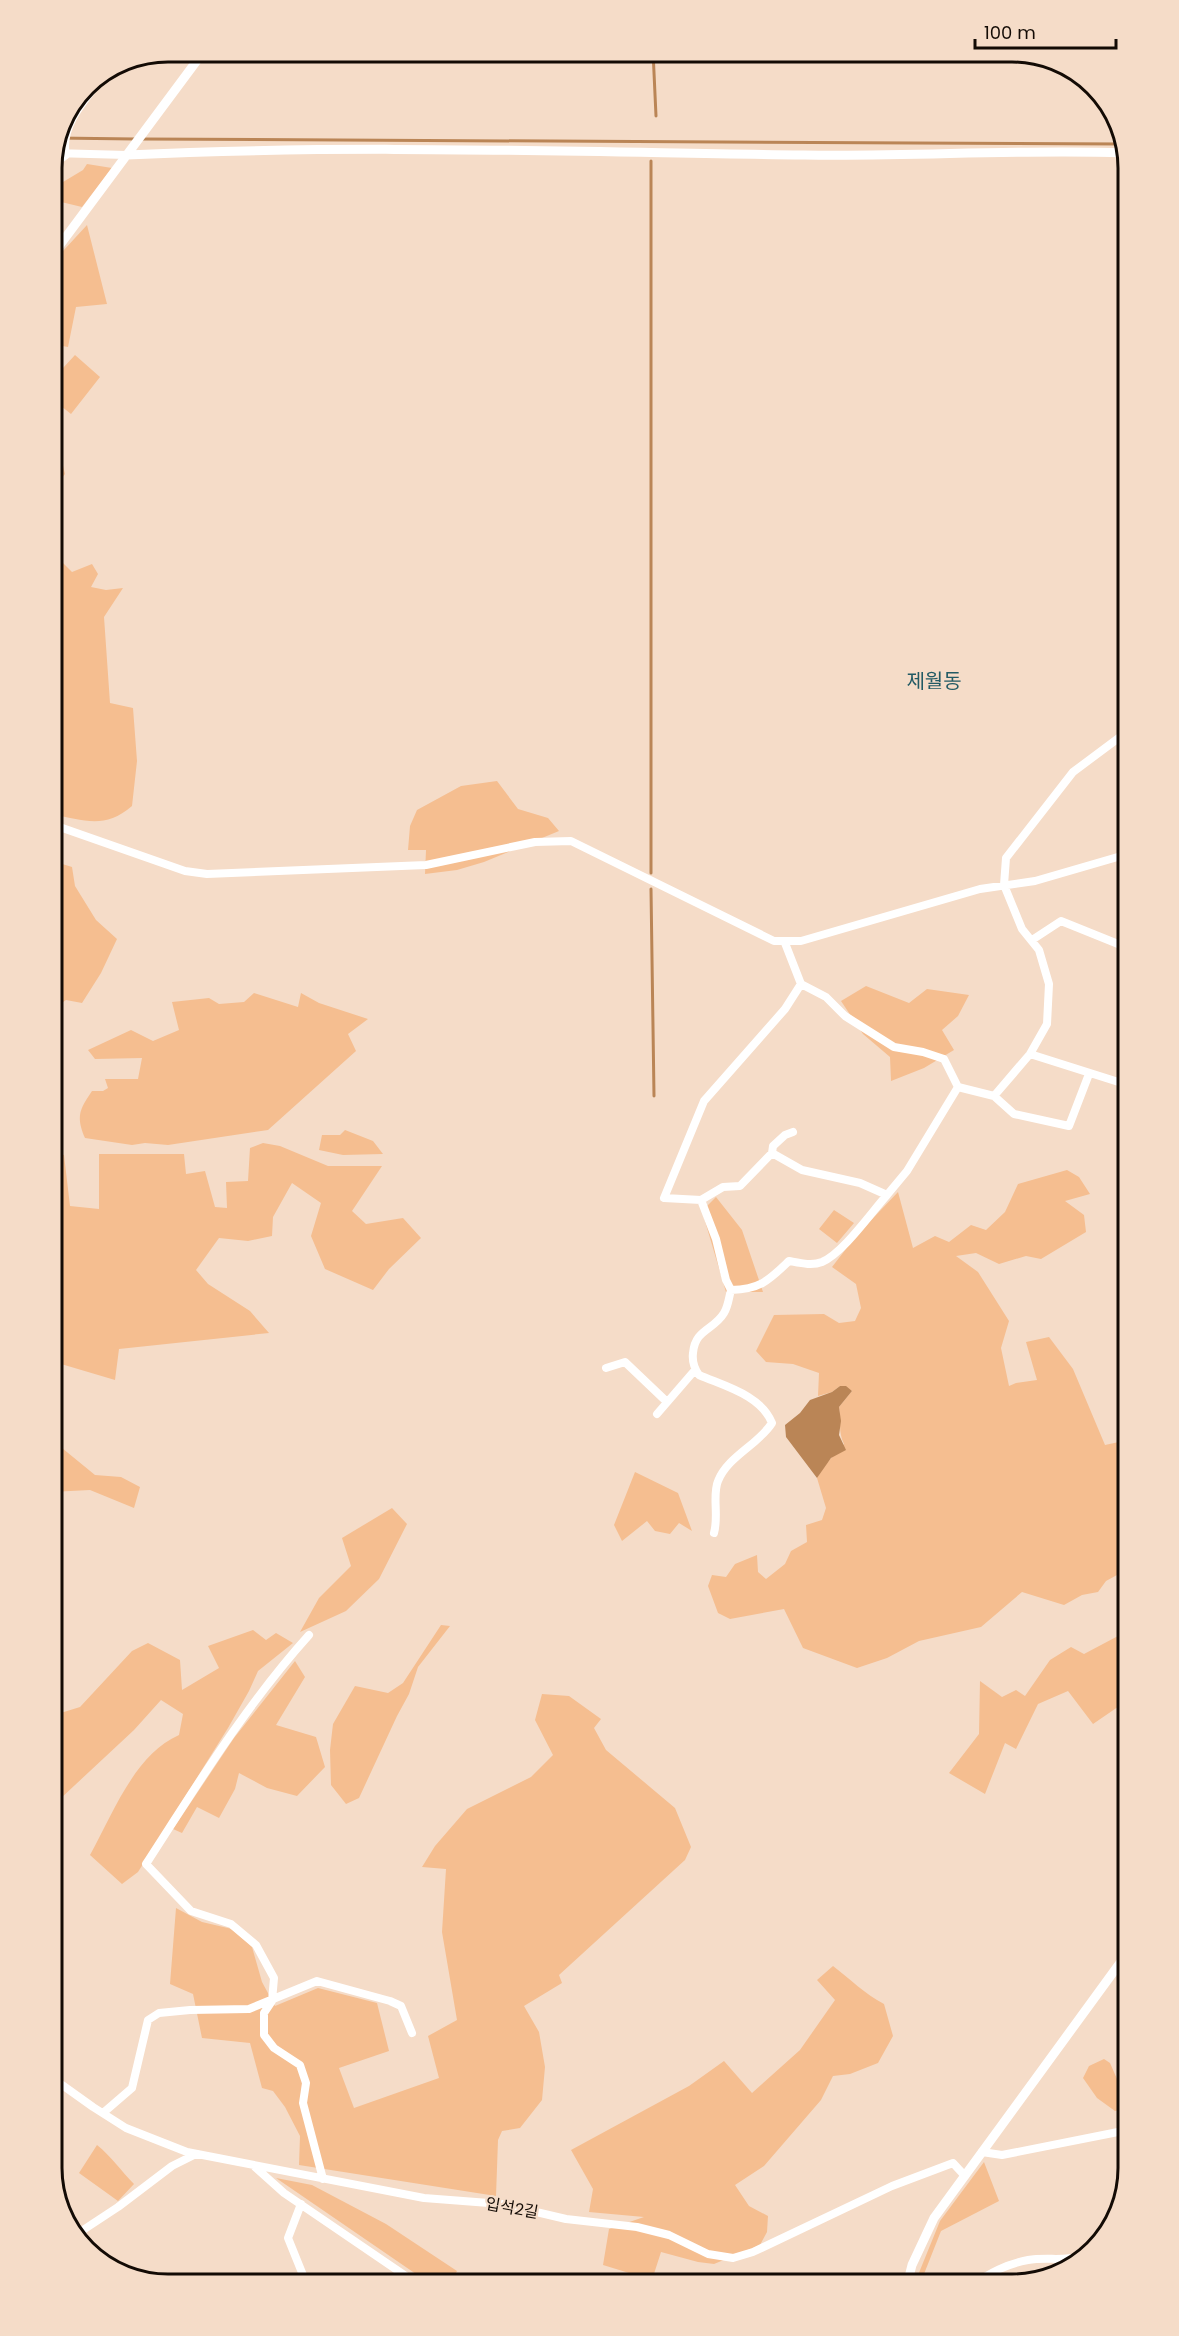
<svg xmlns="http://www.w3.org/2000/svg" width="1179" height="2336" font-family="Poppins,'Noto Sans KR',sans-serif">
  <rect width="100%" height="100%" fill="#f5dcc8"/>
  <path fill="#f5be90" d="M 87,164 L 112,168 L 82,207 L 57,201 L 63,182 L 83,170 Z
    M 87,225 L 107,304 L 76,307 L 68,347 L 51,344 L 51,264 Z
    M 75,355 L 100,377 L 71,414 L 51,398 L 51,367 L 63,368 Z
    M 56,437 L 65,474 L 51,492 L 51,438 Z
    M 51,551 L 72,572 L 92,564 L 98,574 L 91,587 L 106,590 L 123,588 L 104,617 L 110,703 L 133,708 L 137,761 L 132,806 C 104,830 84,820 51,814 Z
    M 497,781 L 518,809 L 548,818 L 559,831 L 484,862 L 457,870 L 425,874 L 426,850 L 408,850 L 410,826 L 417,810 L 461,786 Z
    M 59,863 L 72,867 L 75,886 L 96,920 L 117,939 L 101,973 L 82,1003 L 66,1000 L 51,1010 L 51,872 Z
    M 866,986 L 909,1003 L 927,989 L 969,995 L 958,1016 L 942,1030 L 954,1050 L 924,1068 L 891,1081 L 890,1057 L 863,1034 L 841,1001 Z
    M 254,993 L 298,1007 L 301,993 L 319,1003 L 368,1019 L 348,1034 L 356,1051 L 268,1130 L 168,1145 L 145,1143 L 132,1145 L 85,1138 C 76,1117 79,1110 92,1091 L 103,1091 L 108,1088 L 105,1079 L 138,1079 L 142,1058 L 95,1059 L 88,1050 L 131,1030 L 153,1041 L 179,1030 L 172,1002 L 209,998 L 219,1004 L 244,1002 Z
    M 345,1130 L 373,1141 L 383,1154 L 343,1155 L 319,1150 L 322,1135 L 340,1135 Z
    M 263,1143 L 280,1146 L 328,1166 L 382,1166 L 352,1211 L 366,1224 L 403,1218 L 421,1238 L 389,1269 L 373,1290 L 325,1269 L 311,1236 L 321,1203 L 292,1183 L 273,1217 L 272,1236 L 248,1241 L 219,1238 L 196,1270 L 208,1284 L 250,1311 L 269,1333 L 119,1349 L 115,1380 L 51,1361 L 51,1152 L 64,1155 L 70,1206 L 99,1209 L 99,1154 L 184,1154 L 186,1174 L 205,1171 L 215,1207 L 227,1208 L 226,1182 L 248,1181 L 250,1148 Z
    M 1067,1170 L 1079,1177 L 1090,1194 L 1065,1201 L 1084,1215 L 1086,1232 L 1041,1259 L 1026,1256 L 999,1264 L 976,1253 L 956,1256 L 978,1272 L 1009,1321 L 1001,1348 L 1009,1386 L 1016,1383 L 1037,1380 L 1026,1342 L 1049,1337 L 1073,1369 L 1105,1445 L 1128,1440 L 1128,1569 L 1106,1581 L 1098,1592 L 1082,1595 L 1064,1605 L 1022,1592 L 981,1627 L 919,1641 L 887,1658 L 857,1668 L 803,1648 L 784,1609 L 730,1619 L 718,1613 L 708,1586 L 712,1575 L 726,1577 L 735,1564 L 757,1555 L 758,1572 L 766,1579 L 785,1564 L 791,1551 L 807,1542 L 806,1525 L 822,1520 L 826,1508 L 817,1478 L 824,1466 L 844,1444 C 838,1432 841,1420 839,1407 L 852,1391 L 840,1386 L 832,1392 L 818,1396 L 819,1373 L 793,1364 L 766,1362 L 756,1351 L 774,1315 L 824,1314 L 839,1323 L 855,1321 L 861,1308 L 856,1284 L 832,1267 L 856,1236 L 898,1192 L 913,1248 L 935,1236 L 949,1242 L 971,1225 L 986,1230 L 1005,1212 L 1018,1184 Z
    M 716,1197 L 742,1230 L 763,1292 L 726,1292 L 702,1211 Z
    M 834,1210 L 854,1223 L 837,1243 L 819,1229 Z
    M 51,1439 L 95,1475 L 121,1477 L 140,1487 L 134,1508 L 90,1490 L 51,1492 Z
    M 635,1472 L 678,1493 L 692,1531 L 679,1523 L 670,1534 L 655,1531 L 647,1521 L 622,1541 L 614,1525 Z
    M 392,1508 L 407,1524 L 379,1579 L 346,1611 L 300,1632 L 319,1598 L 351,1566 L 342,1538 Z
    M 441,1625 L 450,1626 L 418,1667 L 409,1694 L 397,1716 L 359,1798 L 346,1804 L 331,1785 L 330,1750 L 333,1724 L 355,1686 L 388,1693 L 403,1683 Z
    M 253,1630 L 266,1640 L 276,1633 L 293,1643 L 258,1671 L 249,1691 L 228,1728 L 138,1872 L 122,1884 L 90,1855 C 113,1814 134,1755 179,1735 L 183,1714 L 161,1700 L 134,1730 L 60,1799 L 63,1837 L 51,1838 L 51,1797 L 55,1792 L 51,1783 L 51,1716 L 80,1707 L 132,1651 L 148,1643 L 180,1660 L 182,1690 L 219,1668 L 208,1646 Z
    M 1118,1636 L 1128,1651 L 1128,1700 L 1093,1724 L 1068,1691 L 1038,1704 L 1016,1749 L 1005,1743 L 985,1794 L 949,1773 L 979,1734 L 980,1681 L 1002,1697 L 1016,1690 L 1025,1696 L 1050,1660 L 1071,1647 L 1084,1654 Z
    M 295,1661 L 305,1677 L 276,1725 L 316,1737 L 325,1767 L 297,1796 L 267,1788 L 239,1773 L 235,1789 L 219,1818 L 197,1807 L 182,1833 L 173,1829 L 234,1738 Z
    M 542,1694 L 569,1696 L 601,1719 L 594,1728 L 606,1750 L 675,1808 L 691,1847 L 685,1860 L 559,1975 L 562,1983 L 524,2006 L 539,2032 L 545,2067 L 542,2100 L 520,2128 L 502,2131 L 498,2140 L 496,2196 L 299,2165 L 300,2136 L 285,2107 L 273,2091 L 262,2088 L 250,2043 L 202,2038 L 193,1994 L 170,1984 L 176,1908 L 202,1922 L 232,1929 L 252,1947 L 262,1982 L 275,2006 L 318,1988 L 377,2003 L 389,2051 L 339,2068 L 354,2108 L 439,2078 L 428,2036 L 457,2020 L 442,1932 L 446,1869 L 422,1867 L 435,1846 L 467,1809 L 531,1777 L 553,1755 L 535,1720 Z
    M 833,1966 C 850,1979 865,1994 884,2004 L 893,2036 L 878,2063 L 850,2074 L 833,2076 L 821,2100 L 764,2166 L 735,2185 L 749,2206 L 768,2216 L 767,2232 L 760,2245 L 714,2264 L 698,2262 L 661,2252 L 652,2280 L 603,2265 L 609,2229 L 644,2217 L 589,2212 L 593,2189 L 571,2150 L 689,2086 L 724,2061 L 752,2093 L 800,2050 L 835,2000 L 817,1980 Z
    M 1104,2059 L 1110,2063 L 1128,2104 L 1128,2108 L 1115,2111 L 1097,2098 L 1083,2078 L 1089,2066 Z
    M 97,2145 C 111,2156 121,2171 134,2184 L 118,2201 L 79,2173 Z
    M 984,2162 L 999,2201 L 941,2231 L 924,2274 L 928,2283 L 914,2285 L 940,2221 Z
    M 276,2178 L 312,2185 L 386,2224 L 457,2271 L 450,2285 L 432,2285 Z"/>
  <path fill="#ba8556" d="M 840,1386 L 846,1386 L 852,1391 L 839,1407 L 841,1421 L 839,1435 L 846,1450 L 831,1458 L 817,1478 L 786,1437 L 785,1425 L 800,1413 L 810,1400 L 832,1392 Z"/>
  <g fill="none" stroke-linecap="round" stroke-linejoin="round">
    <path stroke="#ba8556" stroke-width="3" d="M 653,51 L 656,116
      M 56,138 L 135,139
      M 142,139 L 1123,144
      M 651,873 L 651,161
      M 651,889 L 654,1096"/>
    <path stroke="#fff" stroke-width="8" d="M 53,153 L 127,155
      M 51,166 L 66,155 C 59,123 91,94 108,70
      M 51,824 L 185,871 L 207,874 L 426,865 L 535,842 L 571,841 L 774,941 L 801,941 L 980,889 L 1035,881 L 1128,854
      M 1032,940 L 1061,921 L 1128,948
      M 785,943 L 801,984 L 785,1009 L 704,1101 L 664,1198 L 701,1200 L 723,1187 L 740,1186 L 772,1153 L 773,1146 L 785,1135 L 793,1132
      M 801,984 L 826,997 L 845,1016 L 894,1047 L 923,1052 L 944,1059 L 958,1087 L 994,1096 L 1030,1054 L 1047,1024 L 1049,984 L 1039,950 L 1022,929 L 1004,885 L 1006,858 L 1073,772 L 1128,731
      M 1030,1054 L 1128,1085
      M 994,1096 L 1014,1114 L 1069,1126 L 1089,1074
      M 772,1153 L 802,1170 L 860,1183 L 887,1195 L 907,1171 L 958,1087
      M 701,1200 L 716,1239 L 726,1280 L 731,1290 C 729,1297 728,1307 724,1313 C 714,1330 695,1329 693,1353 C 692,1361 694,1368 699,1375 C 724,1386 761,1395 772,1423 C 758,1445 728,1456 718,1481 C 712,1495 719,1516 714,1533
      M 731,1290 C 761,1289 769,1280 789,1261 C 800,1263 812,1266 822,1262 C 843,1253 870,1214 887,1195
      M 606,1368 L 625,1362 L 667,1402
      M 657,1414 L 695,1370
      M 309,1635 C 246,1705 197,1785 146,1864 L 191,1911 L 231,1924 L 256,1945 L 274,1978 L 272,2001 L 264,2013 L 264,2035 L 274,2048 L 300,2065 L 306,2083 L 303,2103 L 323,2179
      M 51,2077 L 93,2107 L 126,2128 L 187,2152 L 424,2198 L 502,2204 L 566,2219 L 637,2227 L 669,2235 L 708,2254 L 733,2258 L 753,2252 L 892,2186 L 953,2163 L 965,2176
      M 103,2113 L 132,2088 L 148,2020 L 159,2013 L 190,2010 L 249,2009 L 317,1981 L 390,2001 L 401,2006 L 412,2033
      M 982,2152 L 1002,2155 L 1128,2130
      M 255,2167 L 284,2193 L 419,2285
      M 301,2204 L 288,2238 L 307,2285
      M 77,2234 L 118,2207 L 172,2166 L 196,2154
      M 972,2285 C 990,2273 1006,2264 1028,2260 C 1045,2257 1062,2261 1079,2257"/>
    <path stroke="#fff" stroke-width="9" d="M 127,155 C 352,144 578,152 804,155 C 911,157 1018,149 1125,153
      M 51,257 L 204,51
      M 907,2285 L 912,2265 L 934,2218 L 1128,1952"/>
  </g>
  <g text-anchor="middle" dominant-baseline="central" stroke-width="4.5" stroke-linejoin="round" paint-order="stroke">
    <g font-size="16" fill="#130b05" stroke="#f5dcc8">
      <text transform="translate(512 2208) rotate(10)">입석2길</text>
    </g>
    <g font-size="20" fill="#225a64" stroke="#f5dcc8">
      <text x="934" y="681">제월동</text>
    </g>
  </g>
  <path d="M0 0H1179V2336H0ZM168 62H1012A106 106 0 0 1 1118 168V2168A106 106 0 0 1 1012 2274H168A106 106 0 0 1 62 2168V168A106 106 0 0 1 168 62Z" fill="#f5dcc8" fill-rule="evenodd"/>
  <path fill="none" stroke="#130b05" stroke-width="3" d="M168 62H1012A106 106 0 0 1 1118 168V2168A106 106 0 0 1 1012 2274H168A106 106 0 0 1 62 2168V168A106 106 0 0 1 168 62Z"/>
  <path d="M975 39v9h141v-9" fill="none" stroke="#130b05" stroke-width="3"/>
  <text x="984" y="39" font-size="18" fill="#130b05" stroke="#f5dcc8" stroke-width="4.5" paint-order="stroke">100 m</text>
</svg>
